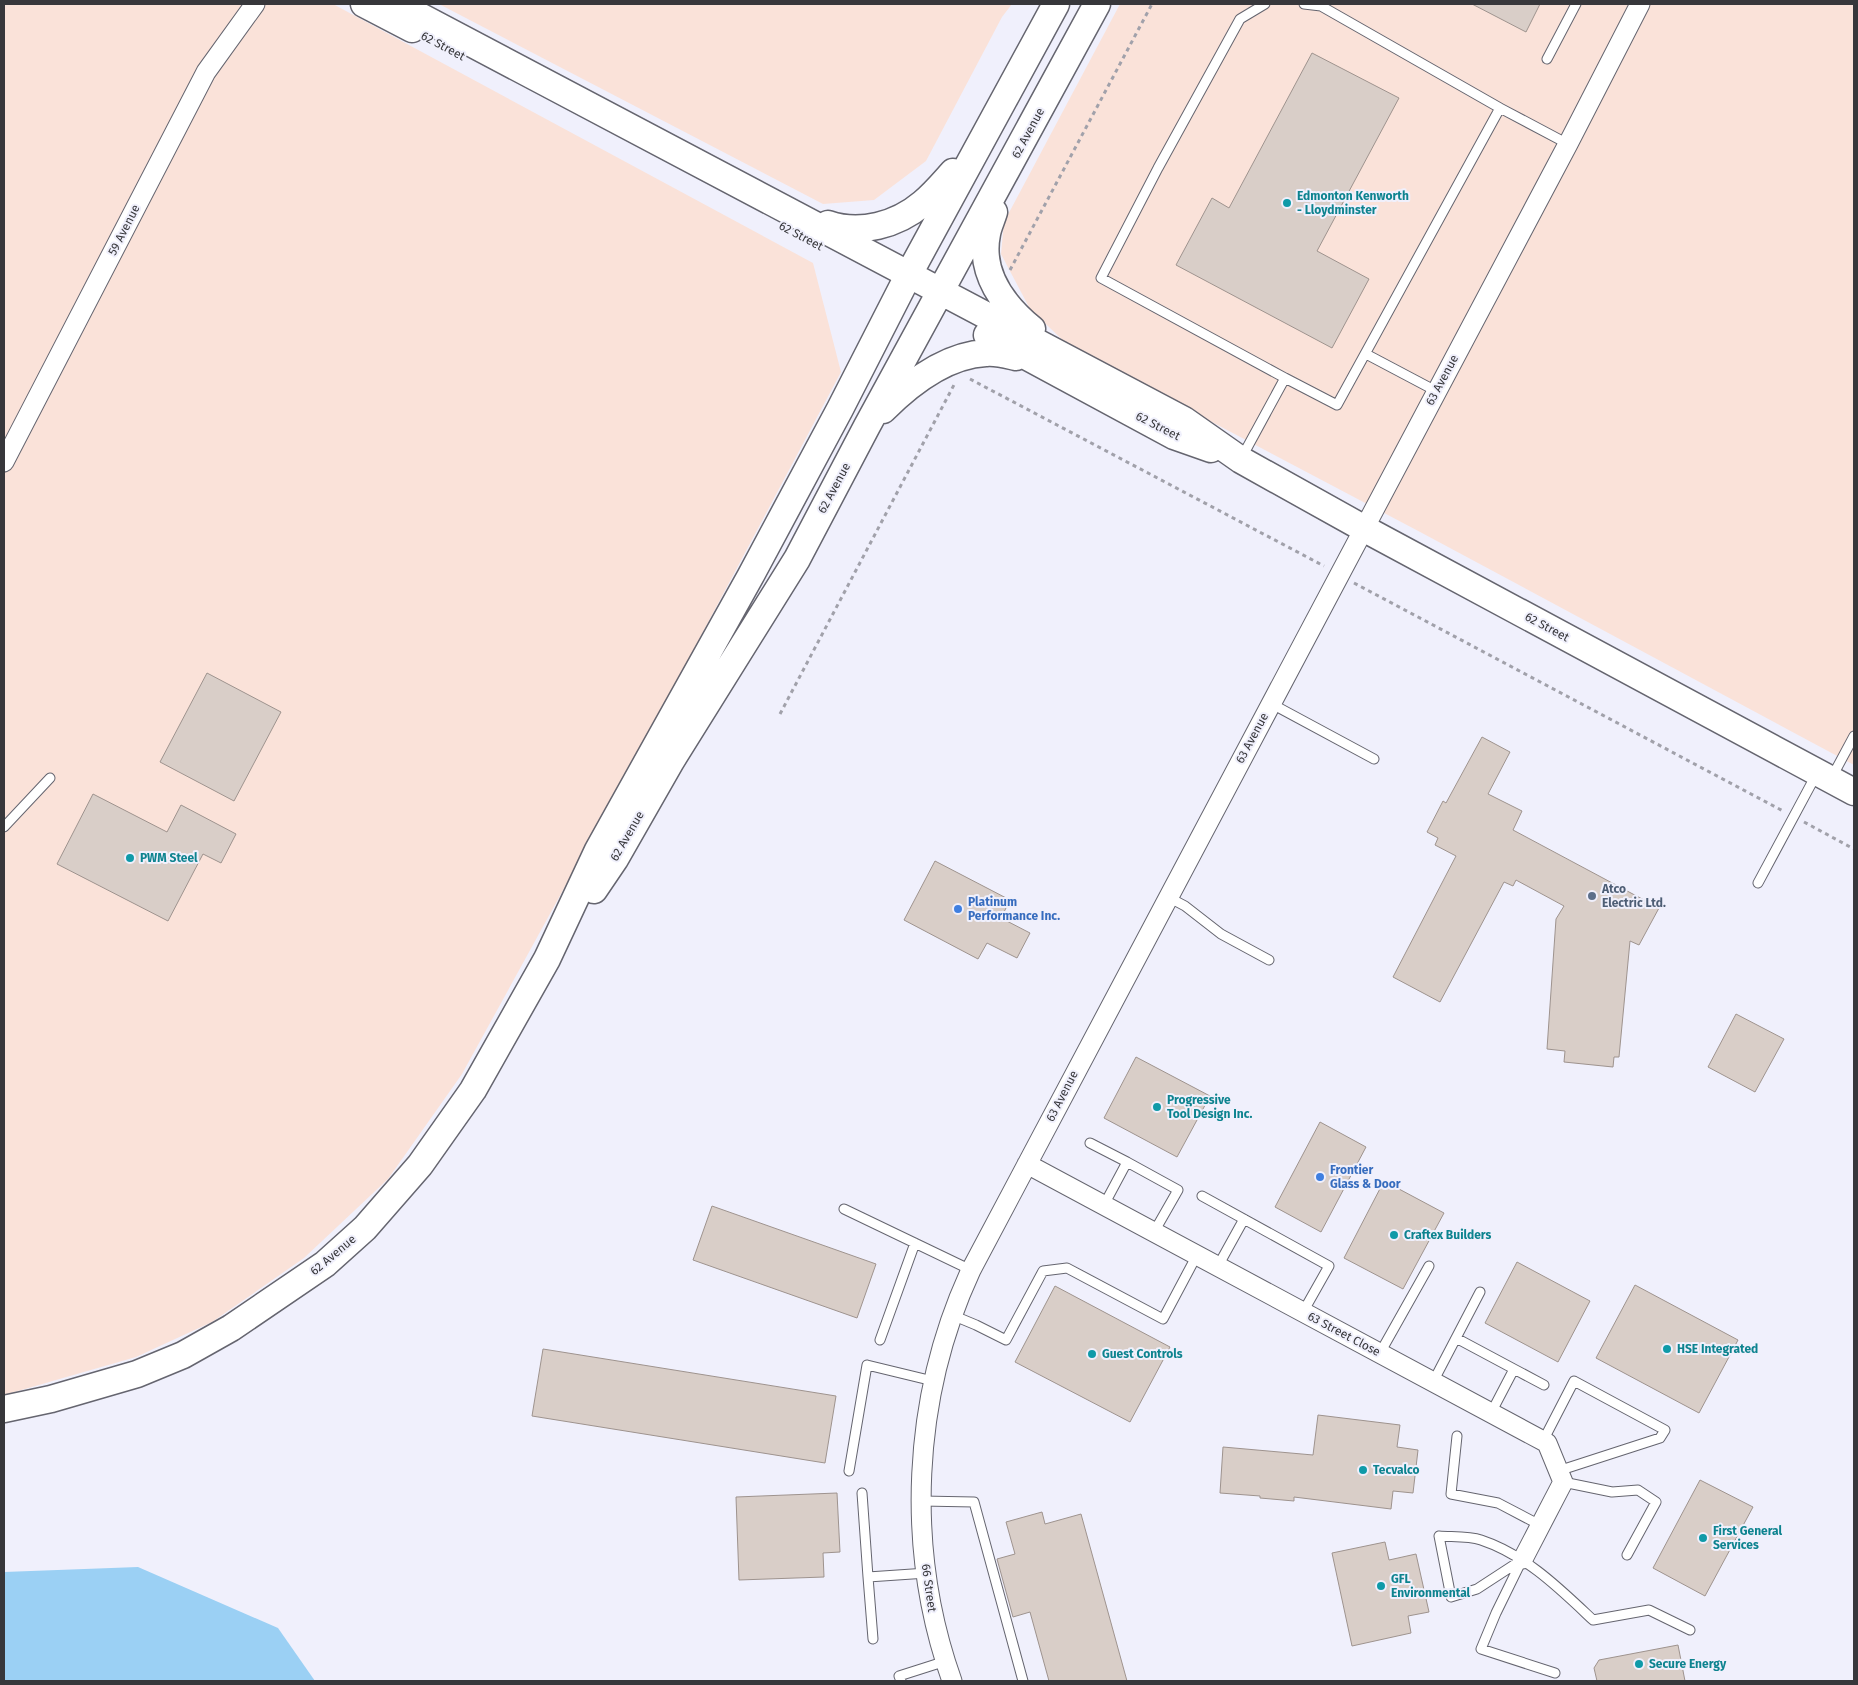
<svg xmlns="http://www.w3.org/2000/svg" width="1858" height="1685" font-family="'Fira Sans',sans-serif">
  <rect width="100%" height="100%" fill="#f0f0fc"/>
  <path fill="#fae2d9" d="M 4,4 L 333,4 L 813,263 L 841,372 L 651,730 L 462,1074 L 388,1179 L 304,1258 L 212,1322 L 136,1357 L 4,1395 Z
    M 439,4 L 1012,4 L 1002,17 L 926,161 L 874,200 L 823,204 Z
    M 1120,4 L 1854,4 L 1854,765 L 1422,533 L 1070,347 L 1030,309 L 1001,254 L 1004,222 Z"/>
  <path fill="#9bd0f4" d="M 138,1567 L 278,1628 L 315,1681 L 4,1681 L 4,1572 Z"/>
  <path fill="#d9cec8" stroke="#9e938e" d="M 1472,4 L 1540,4 L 1526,32 Z
    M 1312,53 L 1399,98 L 1317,251 L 1369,279 L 1332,348 L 1176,265 L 1212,198 L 1229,208 Z
    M 207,673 L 281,712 L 234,801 L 160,762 Z
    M 1482,737 L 1510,752 L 1488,794 L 1522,811 L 1513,830 L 1659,908 L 1639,945 L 1630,941 L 1619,1057 L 1614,1057 L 1613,1067 L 1564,1062 L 1565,1051 L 1547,1049 L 1556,919 L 1564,906 L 1516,880 L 1513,886 L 1504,882 L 1440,1002 L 1393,977 L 1456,856 L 1435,845 L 1438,838 L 1427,832 L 1443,801 L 1446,803 Z
    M 93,794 L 167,832 L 181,805 L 236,834 L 221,863 L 203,854 L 168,921 L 57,864 Z
    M 935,861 L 1010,900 L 1001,918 L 1030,933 L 1017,958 L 987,943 L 978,959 L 904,920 Z
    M 1736,1014 L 1784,1039 L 1755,1092 L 1708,1067 Z
    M 1136,1057 L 1210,1096 L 1177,1157 L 1104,1118 Z
    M 1320,1122 L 1366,1147 L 1321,1232 L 1275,1207 Z
    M 1384,1181 L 1444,1213 L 1403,1289 L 1344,1258 Z
    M 712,1206 L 876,1264 L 857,1318 L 693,1260 Z
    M 1517,1262 L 1590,1301 L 1558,1362 L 1485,1323 Z
    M 1635,1285 L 1738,1340 L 1699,1413 L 1596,1358 Z
    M 1055,1286 L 1170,1347 L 1130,1422 L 1015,1362 Z
    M 543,1349 L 836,1396 L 825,1463 L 532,1416 Z
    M 1318,1415 L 1400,1425 L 1397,1447 L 1418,1450 L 1413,1493 L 1393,1491 L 1391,1509 L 1294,1497 L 1294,1501 L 1260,1498 L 1260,1496 L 1220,1493 L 1223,1447 L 1313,1455 Z
    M 1700,1480 L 1753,1507 L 1705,1596 L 1653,1568 Z
    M 837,1493 L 840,1552 L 823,1553 L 824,1577 L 739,1580 L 736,1497 Z
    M 1042,1512 L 1045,1524 L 1081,1514 L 1127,1681 L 1049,1681 L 1030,1612 L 1013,1617 L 997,1559 L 1015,1554 L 1006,1522 Z
    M 1385,1542 L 1389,1560 L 1416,1554 L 1429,1612 L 1408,1616 L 1411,1633 L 1352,1646 L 1332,1553 Z
    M 1678,1645 L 1685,1681 L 1597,1681 L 1594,1668 L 1599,1660 Z"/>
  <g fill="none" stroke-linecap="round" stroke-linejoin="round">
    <defs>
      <path id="lane" d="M 1265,4 L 1240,19 L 1158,168 L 1101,278 L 1285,378
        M 1304,4 L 1321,6 L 1500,108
        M 1547,59 L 1576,4
        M 1366,354 L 1436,391
        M 1242,457 L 1285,378 L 1337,405 L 1500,108 L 1568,144
        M 1270,703 L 1374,759
        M 1832,777 L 1854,736
        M 4,827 L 50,778
        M 1758,883 L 1816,775
        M 1168,897 L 1185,906 L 1221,934 L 1269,960
        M 1090,1143 L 1127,1162
        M 1202,1196 L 1329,1266 L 1303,1312
        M 1104,1205 L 1127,1162 L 1178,1190 L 1154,1232
        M 844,1209 L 971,1270
        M 1218,1266 L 1244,1219
        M 952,1315 L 976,1325 L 1006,1340 L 1043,1271 L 1067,1268 L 1163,1319 L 1197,1255
        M 1456,1338 L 1514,1369 L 1491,1413
        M 880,1340 L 915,1243
        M 1380,1353 L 1429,1266
        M 1514,1369 L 1544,1385
        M 1433,1382 L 1480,1292
        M 1457,1436 L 1451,1494 L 1498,1503 L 1540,1525
        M 1543,1441 L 1574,1381 L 1665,1430 L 1660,1438 L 1558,1471
        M 849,1471 L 867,1365 L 933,1381
        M 1563,1482 L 1612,1492 L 1638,1490 L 1656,1502 L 1627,1555
        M 862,1493 L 868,1577 L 927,1573
        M 922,1501 L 974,1502 L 1023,1681
        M 1523,1559 L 1477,1589 L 1451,1597 L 1439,1536 C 1453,1537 1469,1536 1481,1540 C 1526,1555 1560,1589 1593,1620 L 1649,1610 L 1690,1630
        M 1522,1560 L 1496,1613 L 1481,1649 L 1555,1673
        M 868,1577 L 873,1639
        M 901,1681 L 899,1676 L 946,1661"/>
      <path id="street" d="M 4,462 L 206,72 L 255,4
        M 1027,1164 L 1547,1443 L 1563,1482 L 1523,1559
        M 952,1681 C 905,1549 912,1397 971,1270 L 1568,144 L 1640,4"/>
      <path id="secondary" d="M 364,4 L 412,29
        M 397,4 L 1184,420 L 1241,460 L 1363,528 L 1854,792
        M 994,212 C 992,219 988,227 987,234 C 979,273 1004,306 1032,329
        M 828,224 C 860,235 897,225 923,203 C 934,194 944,182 953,172
        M 987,335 L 1174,436 L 1211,449
        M 883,410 C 910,383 946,355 986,353 C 996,352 1007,355 1016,357
        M 594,890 L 615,859 L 671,761 L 797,559 L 867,426 L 1097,4
        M 4,1409 L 51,1399 L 137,1374 L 183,1355 L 231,1328 L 325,1264 L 365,1228 L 420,1165 L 473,1090 L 547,959 L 598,850 L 750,577 L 840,409 L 909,274 L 1056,4"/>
    </defs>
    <use href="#lane" stroke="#65656f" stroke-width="11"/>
    <use href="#street" stroke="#65656f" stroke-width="21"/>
    <use href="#secondary" stroke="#65656f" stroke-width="29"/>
    <path stroke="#a1a1aa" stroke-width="3" stroke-dasharray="4 4" stroke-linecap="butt" d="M 1010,270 L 1152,4
      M 970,379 L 1324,566
      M 1354,583 L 1783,811
      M 780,714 L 955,383
      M 1804,822 L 1854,849"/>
    <use href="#lane" stroke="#fff" stroke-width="9"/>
    <use href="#street" stroke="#fff" stroke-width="19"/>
    <use href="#secondary" stroke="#fff" stroke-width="26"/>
  </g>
  <g fill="#0f9aa8" stroke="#f0f0fc" stroke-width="2">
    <circle cx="1287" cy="203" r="5"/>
    <circle cx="130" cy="858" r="5"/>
    <circle cx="1157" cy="1107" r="5"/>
    <circle cx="1394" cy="1235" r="5"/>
    <circle cx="1667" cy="1349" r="5"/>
    <circle cx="1092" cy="1354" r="5"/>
    <circle cx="1363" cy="1470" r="5"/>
    <circle cx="1703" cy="1538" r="5"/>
    <circle cx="1381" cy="1586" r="5"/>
    <circle cx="1639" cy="1664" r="5"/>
  </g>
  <circle fill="#5c6f8a" stroke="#f0f0fc" stroke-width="2" cx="1592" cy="896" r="5"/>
  <g fill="#3f7fe0" stroke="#f0f0fc" stroke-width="2">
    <circle cx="958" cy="909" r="5"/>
    <circle cx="1320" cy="1177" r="5"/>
  </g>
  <g text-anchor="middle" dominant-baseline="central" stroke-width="4" stroke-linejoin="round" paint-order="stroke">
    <g font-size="12" fill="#37373b" stroke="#f0f0fc">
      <text transform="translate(443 46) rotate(28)">62 Street</text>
      <text transform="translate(1028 133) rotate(-62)">62 Avenue</text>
      <text transform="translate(124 230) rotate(-63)">59 Avenue</text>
      <text transform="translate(801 236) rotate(28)">62 Street</text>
      <text transform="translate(1442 380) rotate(-62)">63 Avenue</text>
      <text transform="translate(1158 426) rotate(27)">62 Street</text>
      <text transform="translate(834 488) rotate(-62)">62 Avenue</text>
      <text transform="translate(1547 627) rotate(28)">62 Street</text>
      <text transform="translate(1252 738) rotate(-62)">63 Avenue</text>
      <text transform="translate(627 836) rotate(-60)">62 Avenue</text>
      <text transform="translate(1062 1096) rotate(-63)">63 Avenue</text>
      <text transform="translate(333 1255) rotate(-40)">62 Avenue</text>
      <text transform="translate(1344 1334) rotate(28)">63 Street Close</text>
      <text transform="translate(929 1588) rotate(82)">66 Street</text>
    </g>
    <g font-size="12" font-weight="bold" fill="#0d838f" stroke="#f0f0fc" text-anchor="start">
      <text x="1297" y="196">Edmonton Kenworth<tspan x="1297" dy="14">- Lloydminster</tspan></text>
      <text x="140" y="858">PWM Steel</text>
      <text x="1167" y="1100">Progressive<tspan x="1167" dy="14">Tool Design Inc.</tspan></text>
      <text x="1404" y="1235">Craftex Builders</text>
      <text x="1677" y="1349">HSE Integrated</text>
      <text x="1102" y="1354">Guest Controls</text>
      <text x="1373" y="1470">Tecvalco</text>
      <text x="1713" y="1531">First General<tspan x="1713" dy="14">Services</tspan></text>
      <text x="1391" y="1579">GFL<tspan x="1391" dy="14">Environmental</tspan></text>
      <text x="1649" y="1664">Secure Energy</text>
    </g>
    <g font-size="12" font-weight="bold" fill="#4e5e75" stroke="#f0f0fc" text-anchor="start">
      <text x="1602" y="889">Atco<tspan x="1602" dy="14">Electric Ltd.</tspan></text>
    </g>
    <g font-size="12" font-weight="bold" fill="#366cbe" stroke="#f0f0fc" text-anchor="start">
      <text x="968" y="902">Platinum<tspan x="968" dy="14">Performance Inc.</tspan></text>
      <text x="1330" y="1170">Frontier<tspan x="1330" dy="14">Glass &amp; Door</tspan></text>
    </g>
  </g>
  <rect width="1858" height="1685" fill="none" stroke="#37373b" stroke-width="10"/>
</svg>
